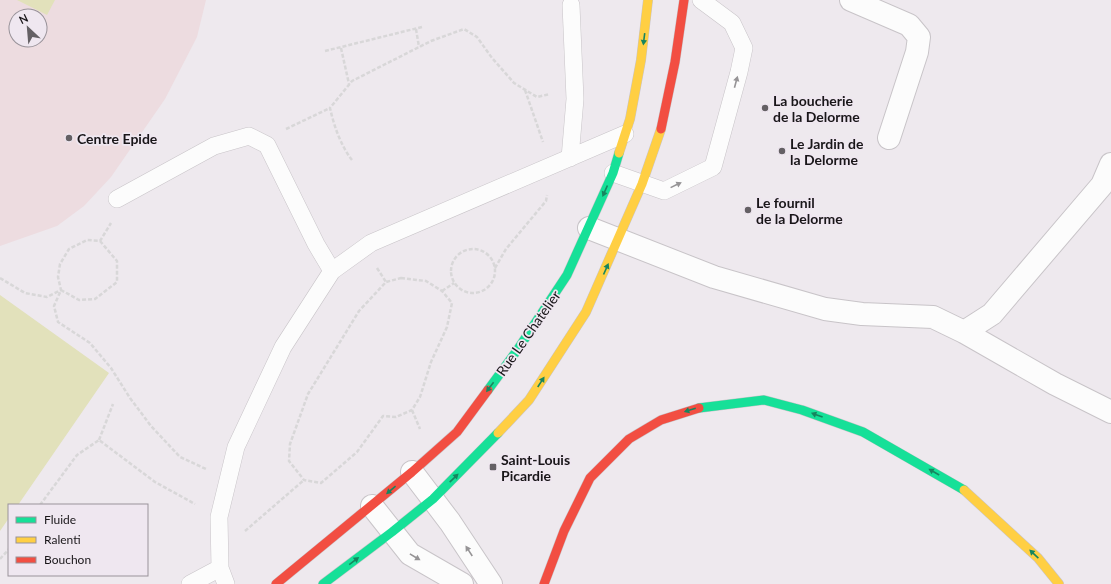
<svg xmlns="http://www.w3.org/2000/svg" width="1111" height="584" font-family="Lato,sans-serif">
  <rect width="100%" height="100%" fill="#eee9ee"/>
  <path fill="#eddce0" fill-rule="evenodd" d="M 0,0 L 206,0 L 197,37 L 165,99 L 111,177 L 84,206 L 57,226 L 0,246 ZM 16,16 L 40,16 L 40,40 L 16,40 Z"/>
  <path fill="#e2e1bb" d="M 17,0 L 55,0 L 47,15 Z
    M 0,295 L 109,373 L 18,505 L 9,505 L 9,518 L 0,531 Z"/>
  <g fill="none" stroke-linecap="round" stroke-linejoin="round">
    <defs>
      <path id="lane" d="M 570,158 L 575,99 L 571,5
        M 613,173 L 664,191 L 713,167 L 739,72 L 744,48 L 732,23 L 701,0
        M 117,199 L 214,146 L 249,136 L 267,145 L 316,244 L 332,271
        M 190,584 L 220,568
        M 226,584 L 220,568 L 219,517 L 236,447 L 283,347 L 332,271 L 371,243 L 625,134"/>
      <path id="street" d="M 851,0 L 909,25 L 919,37 L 917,52 L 889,138
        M 589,228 L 714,277 L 825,309 L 862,314 L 933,317 L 964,332 L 992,314 L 1102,185 L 1111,164
        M 964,332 L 1055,384 L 1111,412
        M 412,472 L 450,522 L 491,584
        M 372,506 L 410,554 L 462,584"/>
      <path id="fast" d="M 488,390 L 518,349 L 567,275 L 613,173 L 619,153
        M 699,408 L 764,400 L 802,410 L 863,432 L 964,490
        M 323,584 L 392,532 L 433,499 L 498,433"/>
      <path id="slow" d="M 619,153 L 630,119 L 641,60 L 648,0
        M 498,433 L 529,400 L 586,312 L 642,184 L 661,129
        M 964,490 L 1038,558 L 1059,584"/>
      <path id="jam" d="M 661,129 L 675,62 L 684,0
        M 276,584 L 412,472 L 457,432 L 488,390
        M 544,584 L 564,531 L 590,478 L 629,439 L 661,420 L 699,408"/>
    </defs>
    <use href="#lane" stroke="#c8c4c8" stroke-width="18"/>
    <use href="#street" stroke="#c8c4c8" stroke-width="24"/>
    <use href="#fast" stroke="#c8c4c8" stroke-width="10"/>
    <use href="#slow" stroke="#c8c4c8" stroke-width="10"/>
    <use href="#jam" stroke="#c8c4c8" stroke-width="10"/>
    <path stroke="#d8d7d8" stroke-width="2.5" stroke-dasharray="4 2" stroke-linecap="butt" d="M 416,29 L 419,47
      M 341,48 L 349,84
      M 325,51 L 422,27
      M 525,90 L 543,142
      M 286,129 L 330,108
      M 352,160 C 341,146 334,126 330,108 L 352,81 L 431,41 L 464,29 L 477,37 L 492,58 L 514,83 L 537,97 L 550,94
      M 100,241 L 117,261 L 117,282 L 95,299 L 79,300 L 61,290 L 54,306 L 58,322 L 90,343 L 111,368 L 130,398 L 151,426 L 180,457 L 206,469
      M451 271a22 22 0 1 1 44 0a22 22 0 1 1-44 0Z
      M 377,268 L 386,282
      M 495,268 L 506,249 L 546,201 L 547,195
      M 0,278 L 25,293 L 47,297 L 61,290 L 58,277 L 60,264 L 69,249 L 87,240 L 100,241 L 111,223
      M 401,278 L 426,281 L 442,291 L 452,303 L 447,327 L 431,362 L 420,397 L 412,410 L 396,417 L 383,416 L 357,452 L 321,483 L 304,480 L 289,461 L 290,444 L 308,394 L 359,311 L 386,282 Z
      M 442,291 L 454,283
      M 412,410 L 420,429
      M 99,440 L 113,404
      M 40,505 L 77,455 L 99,440 L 155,482 L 195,504
      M 245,531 L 304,480
      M 0,559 L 9,549"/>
    <use href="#lane" stroke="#fcfcfc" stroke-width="17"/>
    <use href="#street" stroke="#fcfcfc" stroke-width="22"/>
    <use href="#fast" stroke="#16e098" stroke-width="9"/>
    <use href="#slow" stroke="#ffcf43" stroke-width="9"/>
    <use href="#jam" stroke="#f24e42" stroke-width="9"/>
  </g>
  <defs><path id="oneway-solid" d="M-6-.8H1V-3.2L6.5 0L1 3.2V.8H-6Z"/></defs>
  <g fill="#17855f">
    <use href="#oneway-solid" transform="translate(644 39) rotate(97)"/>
    <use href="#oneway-solid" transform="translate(605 191) rotate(114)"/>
    <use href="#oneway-solid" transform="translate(606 269) rotate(-66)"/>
    <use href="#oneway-solid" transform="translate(541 382) rotate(-57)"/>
    <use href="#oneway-solid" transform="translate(490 387) rotate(127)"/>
    <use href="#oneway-solid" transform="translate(690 410) rotate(163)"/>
    <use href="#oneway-solid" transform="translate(817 415) rotate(-160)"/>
    <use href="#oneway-solid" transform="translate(934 472) rotate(-150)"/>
    <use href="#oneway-solid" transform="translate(454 478) rotate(-44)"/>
    <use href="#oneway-solid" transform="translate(391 490) rotate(140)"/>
    <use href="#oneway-solid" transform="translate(1034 554) rotate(-137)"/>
    <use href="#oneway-solid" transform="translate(354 561) rotate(-37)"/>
  </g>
  <g fill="#969496">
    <use href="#oneway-solid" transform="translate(736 82) rotate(-75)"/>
    <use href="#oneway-solid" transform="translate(676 185) rotate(-26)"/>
    <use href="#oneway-solid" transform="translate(469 551) rotate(-123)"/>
    <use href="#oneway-solid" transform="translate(415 557) rotate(31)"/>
  </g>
  <g fill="#646064" stroke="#efe7f0" stroke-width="1.5">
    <circle cx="765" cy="108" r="4"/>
    <circle cx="69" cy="138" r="4"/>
    <circle cx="782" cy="151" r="4"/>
    <circle cx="748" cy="210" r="4"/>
    <rect x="489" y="463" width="8" height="8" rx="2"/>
  </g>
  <g text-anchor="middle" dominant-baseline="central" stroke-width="3.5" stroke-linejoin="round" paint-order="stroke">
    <g font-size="14" font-weight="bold" fill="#191619" stroke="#efe7f0" text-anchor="start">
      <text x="773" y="100">La boucherie<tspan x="773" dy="16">de la Delorme</tspan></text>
      <text x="77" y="138">Centre Epide</text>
      <text x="790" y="143">Le Jardin de<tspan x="790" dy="16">la Delorme</tspan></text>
      <text x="756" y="202">Le fournil<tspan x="756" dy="16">de la Delorme</tspan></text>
      <text x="501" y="459">Saint-Louis<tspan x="501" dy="16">Picardie</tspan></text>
    </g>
    <g font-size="14" fill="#191619" stroke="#efe7f0">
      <text transform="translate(528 333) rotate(-55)">Rue Le Chatelier</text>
    </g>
  </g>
  <rect x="8" y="504" width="140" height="72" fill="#efe7f0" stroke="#99939a"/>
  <rect x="16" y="517" width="20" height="6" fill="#16e098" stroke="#99939a"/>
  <text x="44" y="524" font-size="12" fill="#191619">Fluide</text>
  <rect x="16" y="537" width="20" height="6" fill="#ffcf43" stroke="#99939a"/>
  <text x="44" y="544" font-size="12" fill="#191619">Ralenti</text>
  <rect x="16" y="557" width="20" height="6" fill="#f24e42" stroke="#99939a"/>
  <text x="44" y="564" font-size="12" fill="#191619">Bouchon</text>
  <g transform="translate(28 28) rotate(334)"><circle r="19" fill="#efe7f0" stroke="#99939a"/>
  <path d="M0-3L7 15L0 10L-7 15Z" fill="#646064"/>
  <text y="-6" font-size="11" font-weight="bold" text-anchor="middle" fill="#191619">N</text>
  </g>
</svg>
